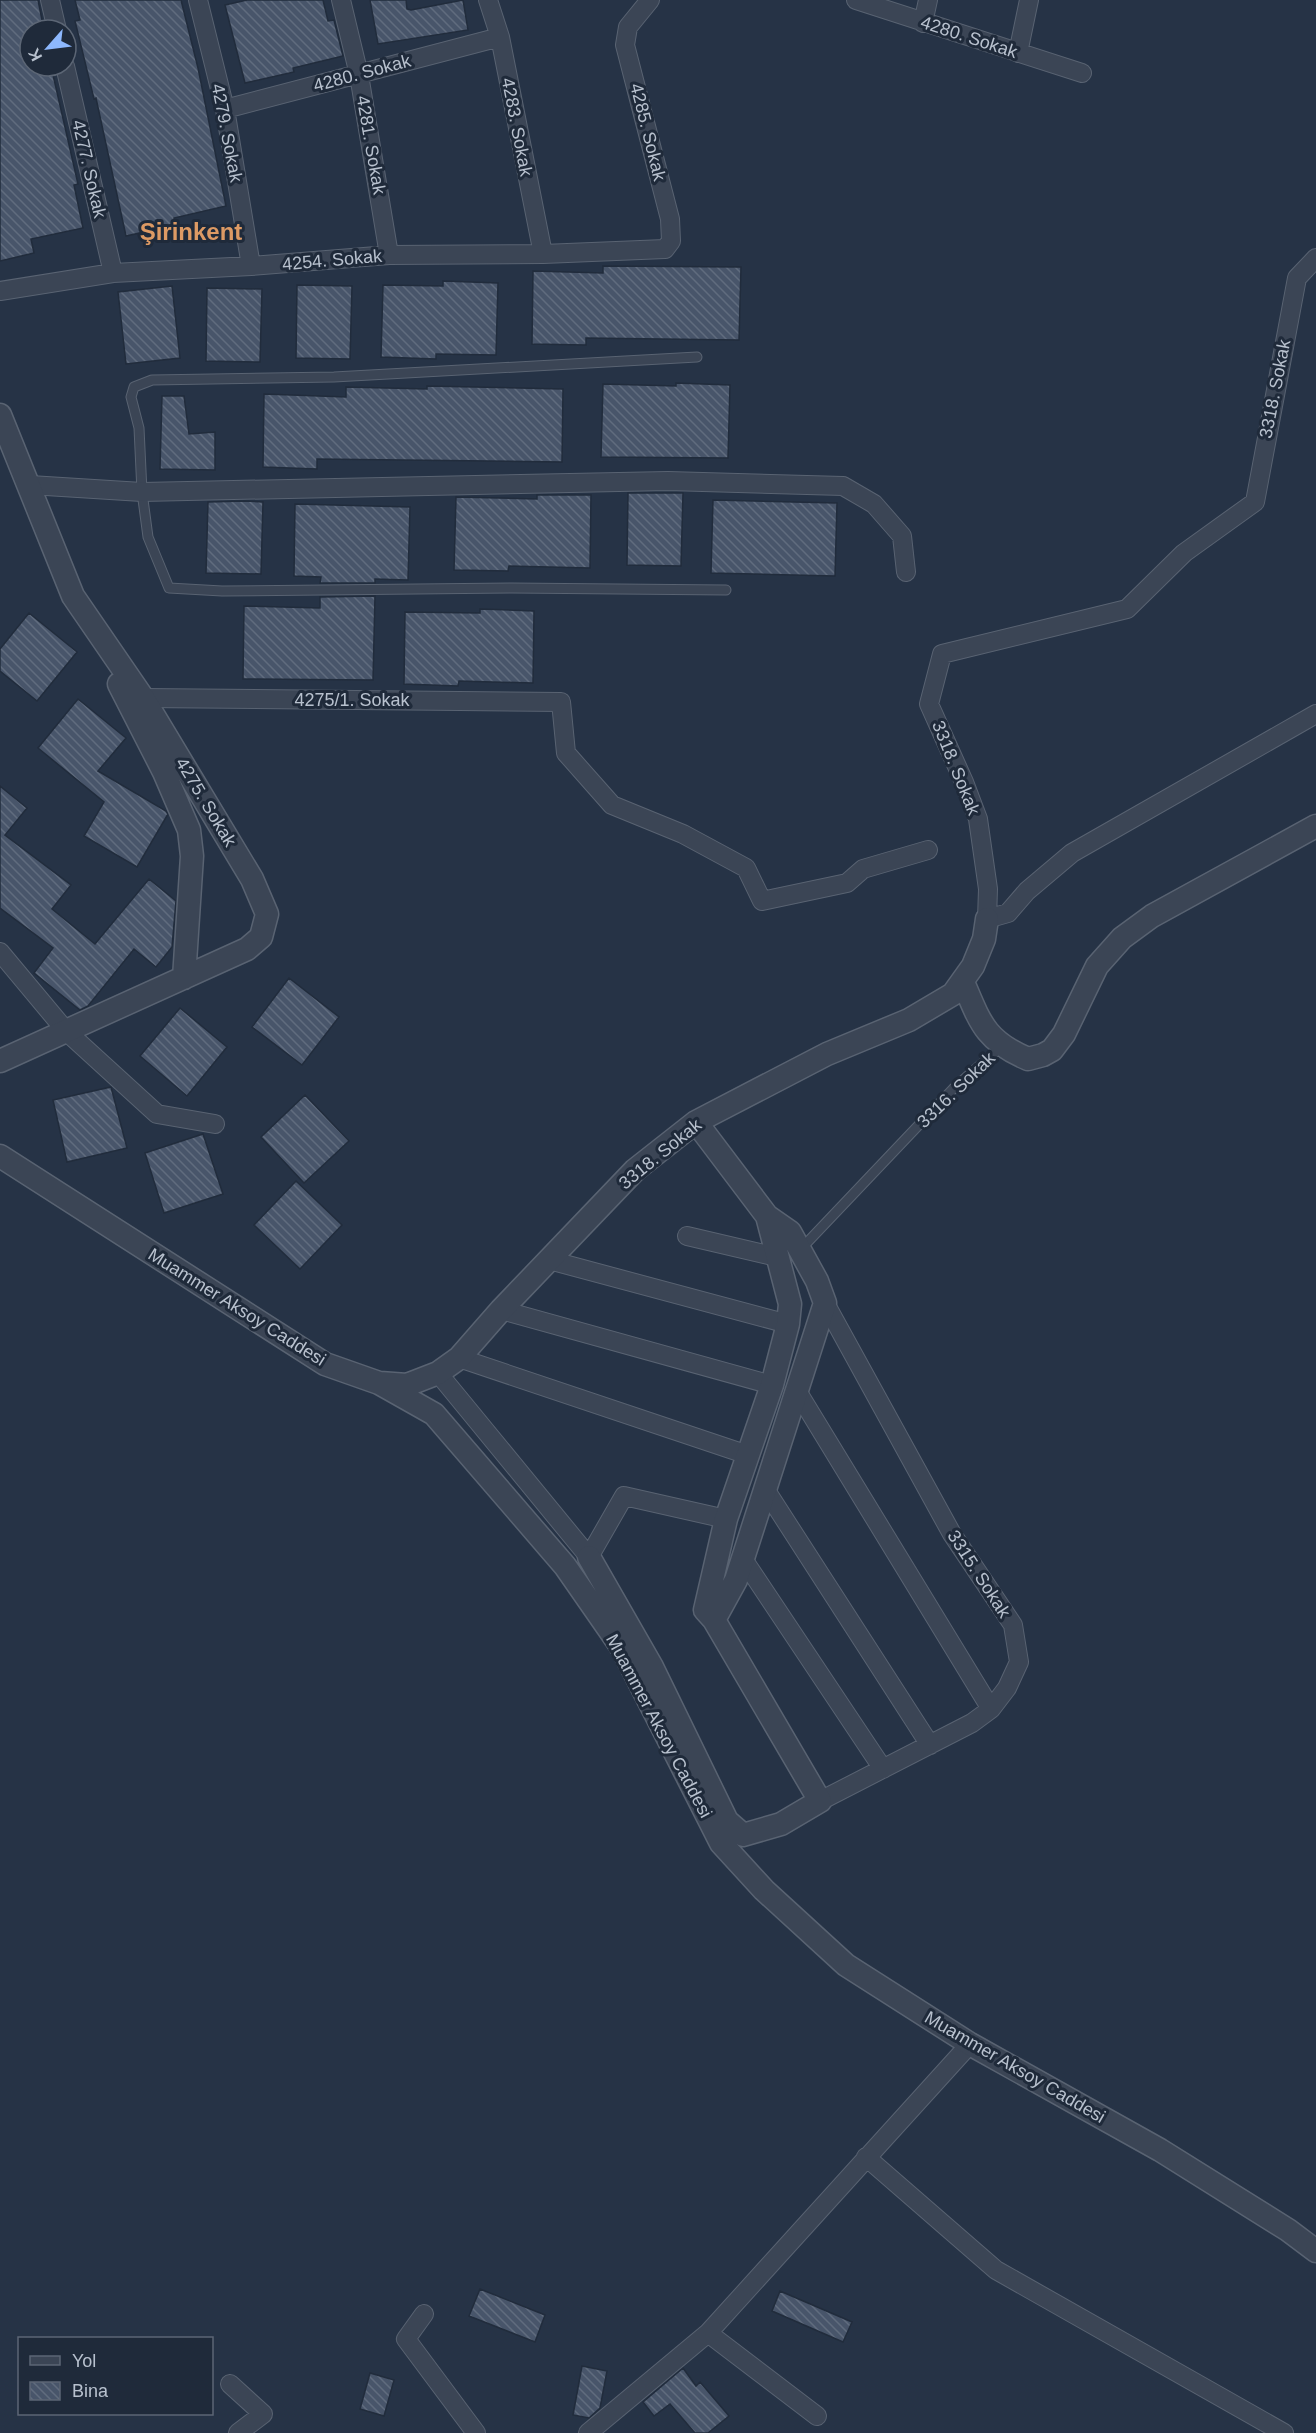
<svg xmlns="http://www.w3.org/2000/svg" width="1316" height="2433" font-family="Helvetica,sans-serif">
  <defs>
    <pattern id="building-back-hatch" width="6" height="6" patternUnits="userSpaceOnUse" patternTransform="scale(1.5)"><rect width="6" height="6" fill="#48556a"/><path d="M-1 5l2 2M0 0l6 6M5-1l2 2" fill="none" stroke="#606c7e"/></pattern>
  </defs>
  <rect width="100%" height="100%" fill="#263346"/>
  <path fill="url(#building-back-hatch)" stroke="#212c3c" stroke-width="1.5" d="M 0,0 L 38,0 L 44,30 L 30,30 L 30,66 L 51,66 L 78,184 L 74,185 L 83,228 L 31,239 L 34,253 L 0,261 Z
    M 75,0 L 181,0 L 198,68 L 226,206 L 174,218 L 175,225 L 126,236 L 96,98 L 94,99 L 75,21 L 80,20 Z
    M 247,0 L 323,0 L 328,21 L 334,20 L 343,56 L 293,68 L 294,72 L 245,83 L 225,5 Z
    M 370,0 L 406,0 L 407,9 L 411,10 L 463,0 L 468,30 L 378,44 Z
    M 603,266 L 741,267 L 739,340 L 586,338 L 586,345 L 532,344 L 533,271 L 603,273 Z
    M 443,281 L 498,283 L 496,355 L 436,354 L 436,359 L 381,357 L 383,285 L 443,286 Z
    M 297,285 L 352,286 L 350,359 L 296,358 Z
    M 172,286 L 180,358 L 126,364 L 118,292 Z
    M 207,288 L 262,289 L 260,362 L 206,361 Z
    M 676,383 L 730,385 L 728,458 L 601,457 L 603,384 L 676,386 Z
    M 427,386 L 563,389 L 562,462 L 317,459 L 317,469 L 263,467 L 264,394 L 346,397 L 346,387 L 427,389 Z
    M 162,396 L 184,396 L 189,434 L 215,432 L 215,470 L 160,469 Z
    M 628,493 L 683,493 L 681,566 L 627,565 Z
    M 537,495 L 591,495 L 590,568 L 509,566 L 508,571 L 454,570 L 456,497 L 537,499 Z
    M 713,500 L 837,503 L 835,576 L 711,573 Z
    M 245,501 L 263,502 L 261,574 L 206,573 L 208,502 Z
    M 295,504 L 410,507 L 408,580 L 375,579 L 375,583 L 320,583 L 321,577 L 294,576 Z
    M 375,596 L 373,680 L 243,679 L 244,606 L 320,608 L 320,597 Z
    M 480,609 L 534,611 L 533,683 L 459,681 L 458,686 L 404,684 L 405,612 L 480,613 Z
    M 29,613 L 77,652 L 37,701 L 0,671 L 0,649 Z
    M 78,699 L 126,738 L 98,771 L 166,811 L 168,814 L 137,867 L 84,836 L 104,802 L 38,748 Z
    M 0,786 L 27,808 L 5,835 L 71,885 L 52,909 L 95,944 L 149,879 L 176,901 L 172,947 L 156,967 L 134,949 L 88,1006 L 80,1010 L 34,973 L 53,948 L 0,908 Z
    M 289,978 L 339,1017 L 302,1065 L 252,1027 Z
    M 180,1008 L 227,1047 L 187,1096 L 140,1056 Z
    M 111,1087 L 127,1148 L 67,1162 L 53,1100 Z
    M 305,1095 L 349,1141 L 304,1183 L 261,1137 Z
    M 203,1134 L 223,1194 L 164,1213 L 145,1153 Z
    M 296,1181 L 342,1225 L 300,1269 L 254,1225 Z
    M 480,2289 L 545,2315 L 535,2342 L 469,2316 Z
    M 780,2291 L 852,2322 L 843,2342 L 772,2311 Z
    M 582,2366 L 607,2371 L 600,2408 L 589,2418 L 573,2415 Z
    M 683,2368 L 696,2386 L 700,2382 L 729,2416 L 708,2433 L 695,2433 L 670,2404 L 654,2416 L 643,2402 Z
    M 370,2373 L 394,2380 L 384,2416 L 360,2409 Z"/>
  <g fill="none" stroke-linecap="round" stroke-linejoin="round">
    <defs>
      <path id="service" d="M 697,357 L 334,377 L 152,380 L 134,387 L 131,397 L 139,428 L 142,492 L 148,537 L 169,588 L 222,591 L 512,588 L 726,590
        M 800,1250 L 953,1089 L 1002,1046"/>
      <path id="minor" d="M 50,0 L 57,30
        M 198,0 L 225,109 L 251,266
        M 341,0 L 359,75 L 389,255
        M 488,0 L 500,37 L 543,254
        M 856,0 L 1082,73
        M 923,23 L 928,0
        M 1018,53 L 1029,0
        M 65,66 L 113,273
        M 225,109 L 500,37
        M 1316,258 L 1297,278 L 1255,502 L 1184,553 L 1127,609 L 942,654 L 929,704 L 964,782 L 978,819 L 988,889 L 987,919 L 1008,913 L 1027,891 L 1072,853 L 1316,714
        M 0,291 L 113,273 L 251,266 L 389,255 L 543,254 L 665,249 L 671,241 L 670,219 L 625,45 L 628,27 L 650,0
        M 30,485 L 142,492 L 668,481 L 843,486 L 874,504 L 902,536 L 906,572
        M 143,698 L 561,702 L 566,753 L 612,805 L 683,834 L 746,868 L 762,901 L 847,883 L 863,869 L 928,850
        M 0,952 L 66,1031 L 157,1114 L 215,1124
        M 687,1236 L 777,1257
        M 549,1260 L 788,1324
        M 501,1310 L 772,1385
        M 459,1358 L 748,1455
        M 438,1373 L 589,1557 L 624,1496 L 726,1519
        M 797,1391 L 991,1709
        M 765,1489 L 930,1745
        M 743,1559 L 883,1769
        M 820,1801 L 972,1723 L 991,1709 L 1007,1688 L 1019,1662 L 1013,1625 L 952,1534 L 825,1303
        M 866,2157 L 996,2270 L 1284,2433
        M 424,2314 L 406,2339 L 476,2433
        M 708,2333 L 817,2416
        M 230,2384 L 263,2414 L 238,2433
        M 588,2433 L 708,2333 L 970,2044"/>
      <path id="tertiary" d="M 0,415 L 73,596 L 143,698 L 252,879 L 267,914 L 261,937 L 247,949 L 0,1061
        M 119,684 L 164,772 L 189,830 L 192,856 L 184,978
        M 963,982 C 980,1022 985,1041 1028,1059 L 1043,1055 L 1052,1050 L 1064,1034 L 1097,966 L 1122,938 L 1152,916 L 1316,826
        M 696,1122 L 767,1216 L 790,1232 L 817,1281 L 825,1303 L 736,1580 L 714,1620
        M 0,1156 L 325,1364 L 379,1383 L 434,1414 L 565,1566 L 622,1648 L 721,1843 L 764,1890 L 846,1965 L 970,2044 L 1160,2150 L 1288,2230 L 1316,2251
        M 380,1383 L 407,1385 L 438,1373 L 459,1358 L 501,1310 L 635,1170 L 696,1122 L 827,1054 L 909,1020 L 953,994 L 973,966 L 984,939 L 987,919
        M 589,1557 L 652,1667 L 727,1821 L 743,1835 L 781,1824 L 820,1801 L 714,1620 L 705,1610 L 726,1519 L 772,1385 L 788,1324 L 790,1304 L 767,1216"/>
    </defs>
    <use href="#service" stroke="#596372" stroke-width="11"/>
    <use href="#minor" stroke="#596372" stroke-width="20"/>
    <use href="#tertiary" stroke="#596372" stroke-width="25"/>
    <use href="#service" stroke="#3b4555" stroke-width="9"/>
    <use href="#minor" stroke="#3b4555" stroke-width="18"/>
    <use href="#tertiary" stroke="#3b4555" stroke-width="22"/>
  </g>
  <g text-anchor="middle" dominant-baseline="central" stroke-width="6" stroke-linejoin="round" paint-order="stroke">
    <g font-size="18" fill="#b8c1ce" stroke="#1f2a3a">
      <text transform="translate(969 37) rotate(18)">4280. Sokak</text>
      <text transform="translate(362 73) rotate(-15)">4280. Sokak</text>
      <text transform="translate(517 127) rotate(79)">4283. Sokak</text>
      <text transform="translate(648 132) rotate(76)">4285. Sokak</text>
      <text transform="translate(227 133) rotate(79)">4279. Sokak</text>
      <text transform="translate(371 145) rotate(80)">4281. Sokak</text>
      <text transform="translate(89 169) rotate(77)">4277. Sokak</text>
      <text transform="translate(332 260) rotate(-5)">4254. Sokak</text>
      <text transform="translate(1275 389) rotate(-79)">3318. Sokak</text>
      <text x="352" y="700">4275/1. Sokak</text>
      <text transform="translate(956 768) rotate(68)">3318. Sokak</text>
      <text transform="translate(206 802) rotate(59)">4275. Sokak</text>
      <text transform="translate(956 1090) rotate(-44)">3316. Sokak</text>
      <text transform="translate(660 1154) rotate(-39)">3318. Sokak</text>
      <text transform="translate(237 1307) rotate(32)">Muammer Aksoy Caddesi</text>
      <text transform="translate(979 1574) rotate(57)">3315. Sokak</text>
      <text transform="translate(659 1726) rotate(62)">Muammer Aksoy Caddesi</text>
      <text transform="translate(1015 2067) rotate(30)">Muammer Aksoy Caddesi</text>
    </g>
    <g font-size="24" font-weight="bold" fill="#dd9a64" stroke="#1f2a3a">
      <text x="191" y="231">Şirinkent</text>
    </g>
  </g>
  <rect x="18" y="2337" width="195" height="78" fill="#1f2a3a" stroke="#5c6675" stroke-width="1.5"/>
  <rect x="30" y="2356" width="30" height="9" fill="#3b4555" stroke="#5c6675" stroke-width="1.5"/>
  <text x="72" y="2367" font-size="18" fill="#b8c1ce">Yol</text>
  <rect x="30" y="2382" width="30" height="18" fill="url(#building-back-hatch)" stroke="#5c6675" stroke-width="1.5"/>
  <text x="72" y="2397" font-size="18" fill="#b8c1ce">Bina</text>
  <g transform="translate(48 48) rotate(242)"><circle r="28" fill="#1f2a3a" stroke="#5c6675" stroke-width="1.5"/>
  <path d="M0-4.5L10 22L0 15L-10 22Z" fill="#8db8fe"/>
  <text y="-9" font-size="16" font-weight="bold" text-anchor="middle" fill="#b8c1ce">K</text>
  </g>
</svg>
